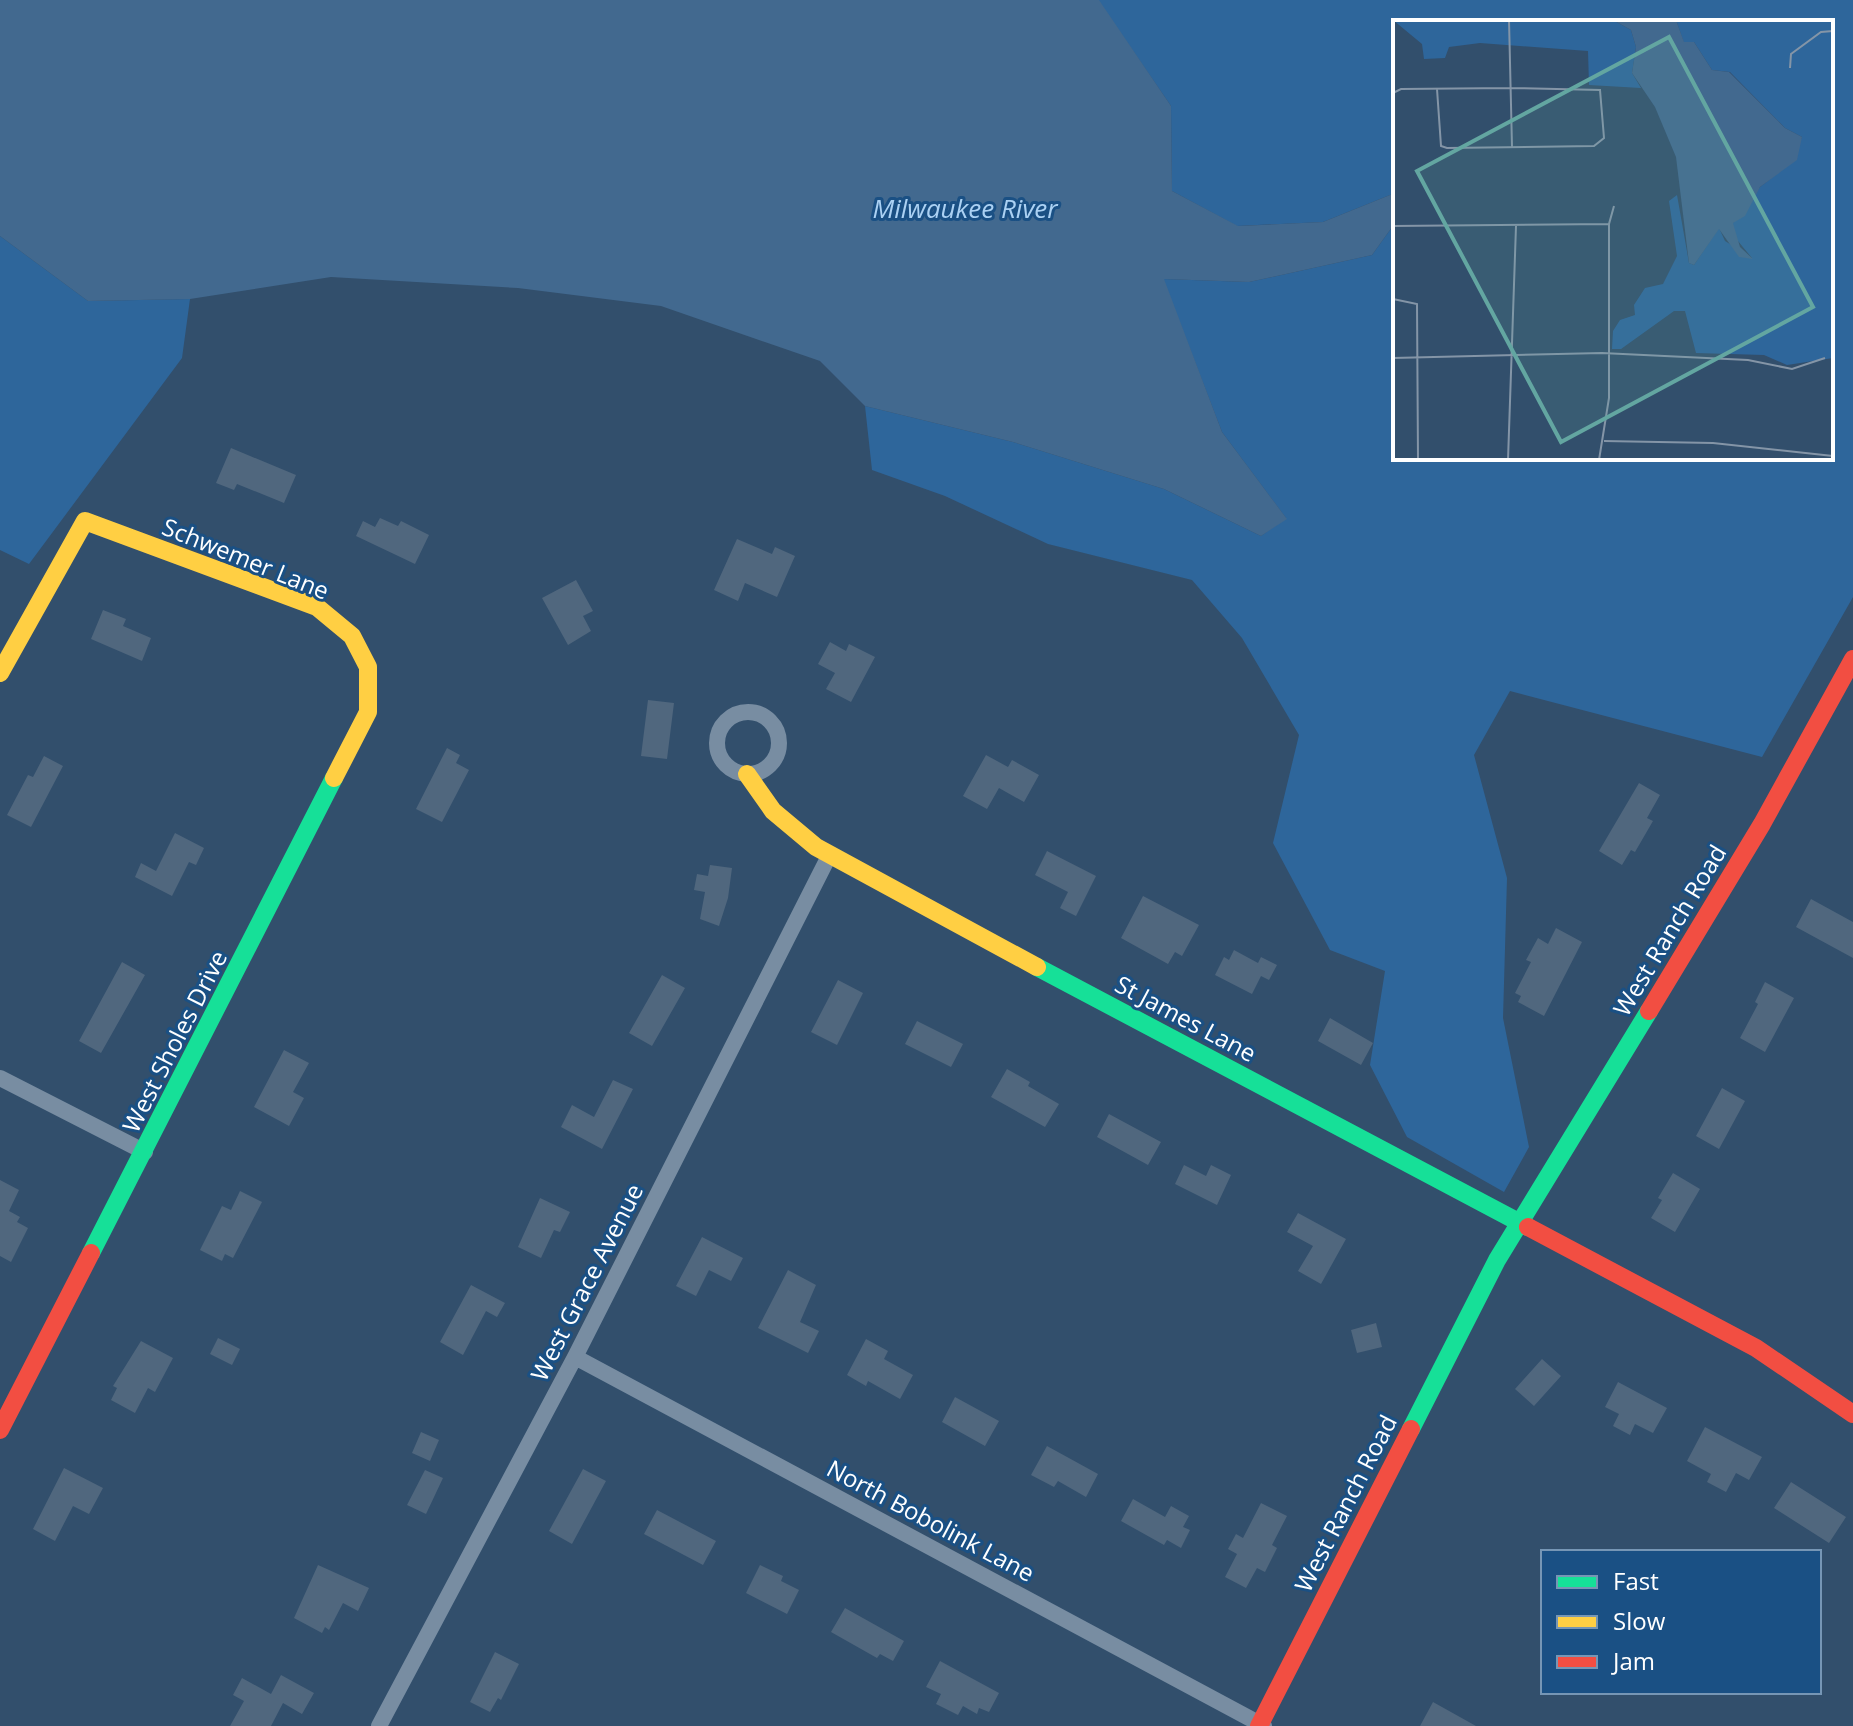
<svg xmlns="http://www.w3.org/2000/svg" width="1853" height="1726" font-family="'Open Sans',sans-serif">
  <rect width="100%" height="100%" fill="#324f6c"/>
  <path fill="#2e669b" d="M 1098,0 L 1853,0 L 1853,597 L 1762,757 L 1510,691 L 1474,755 L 1507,878 L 1503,1018 L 1529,1147 L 1504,1192 L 1407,1137 L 1370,1065 L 1385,971 L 1330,950 L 1273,843 L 1299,735 L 1242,638 L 1192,580 L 1048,544 L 945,496 L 872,470 L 865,406 L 1013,442 L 1164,489 L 1261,536 L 1286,518 L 1222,432 L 1163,279 L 1249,282 L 1372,255 L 1395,223 L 1395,458 L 1831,458 L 1831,22 L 1395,22 L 1395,193 L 1323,222 L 1237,226 L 1172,191 L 1171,106 Z
    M 0,236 L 88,301 L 190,299 L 182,358 L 29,564 L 0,550 Z"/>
  <path fill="#42698f" d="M 0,0 L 1099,0 L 1171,106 L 1172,191 L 1238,226 L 1323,222 L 1395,193 L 1395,223 L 1372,255 L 1249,282 L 1164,279 L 1222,432 L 1287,519 L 1261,536 L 1164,489 L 1013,442 L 865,406 L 820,361 L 661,306 L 518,288 L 331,277 L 190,299 L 88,301 L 0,236 Z"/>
  <path fill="#50677e" d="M 231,448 L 296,475 L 284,503 L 237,484 L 234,490 L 216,483 Z
    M 380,518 L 398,526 L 401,521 L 429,535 L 415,564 L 356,536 L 363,521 L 375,527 Z
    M 737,539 L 772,554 L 775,547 L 795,556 L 777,597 L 745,583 L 738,601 L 714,590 Z
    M 576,580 L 593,611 L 583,616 L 591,631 L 568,645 L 542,598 Z
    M 103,610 L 126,619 L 123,626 L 151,638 L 142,661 L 91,639 Z
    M 830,642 L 846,651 L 849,644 L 875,657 L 851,702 L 826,689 L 835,673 L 818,664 Z
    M 648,700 L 674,703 L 667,759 L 641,756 Z
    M 447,748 L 460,755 L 456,763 L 469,770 L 442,822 L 416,809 Z
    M 986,755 L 1008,767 L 1012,760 L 1039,775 L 1024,802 L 999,788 L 987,809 L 963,796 Z
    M 44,756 L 63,766 L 31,827 L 7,815 L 28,775 L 33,777 Z
    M 1639,783 L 1660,795 L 1647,818 L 1653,821 L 1635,852 L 1631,850 L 1622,865 L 1599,851 Z
    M 175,833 L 204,848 L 196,865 L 189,862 L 172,896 L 135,877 L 141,863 L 156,871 Z
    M 1047,851 L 1096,876 L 1076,916 L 1060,908 L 1068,892 L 1035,875 Z
    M 710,865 L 732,868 L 728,898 L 719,926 L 700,919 L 705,892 L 694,890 L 697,874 L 708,876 Z
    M 1143,896 L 1199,925 L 1182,956 L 1175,952 L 1168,964 L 1121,938 Z
    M 1811,899 L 1853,922 L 1853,958 L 1796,927 Z
    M 1556,928 L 1582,942 L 1544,1016 L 1518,1002 L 1521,996 L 1515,993 L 1531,962 L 1526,960 L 1538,938 L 1548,944 Z
    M 1234,950 L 1258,963 L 1261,957 L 1277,965 L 1269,980 L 1261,976 L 1252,994 L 1215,975 L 1224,957 L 1229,960 Z
    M 122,962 L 145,975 L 101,1053 L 79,1041 Z
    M 662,975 L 685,988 L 652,1046 L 629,1033 Z
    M 838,980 L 863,993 L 837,1045 L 811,1032 Z
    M 1765,982 L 1794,998 L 1765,1052 L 1740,1038 L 1758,1004 L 1755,1002 Z
    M 1330,1018 L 1373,1043 L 1361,1065 L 1318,1041 Z
    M 917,1021 L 963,1044 L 951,1067 L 905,1044 Z
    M 284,1050 L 309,1063 L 293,1092 L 304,1098 L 289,1126 L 254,1107 Z
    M 1007,1069 L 1030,1082 L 1028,1086 L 1059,1104 L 1045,1127 L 991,1097 Z
    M 613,1080 L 633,1089 L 602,1149 L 561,1127 L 572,1105 L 594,1117 Z
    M 1722,1088 L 1745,1101 L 1719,1149 L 1696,1136 Z
    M 1109,1114 L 1161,1142 L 1148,1165 L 1097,1137 Z
    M 1184,1165 L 1206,1176 L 1211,1165 L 1231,1175 L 1217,1205 L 1175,1184 Z
    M 1673,1173 L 1700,1189 L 1675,1232 L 1651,1218 L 1662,1200 L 1658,1198 Z
    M 0,1180 L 19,1190 L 9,1211 L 20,1217 L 17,1222 L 28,1228 L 11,1262 L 0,1256 Z
    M 240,1191 L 262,1202 L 233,1258 L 225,1254 L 222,1261 L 200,1250 L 222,1206 L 231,1210 Z
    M 540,1198 L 570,1212 L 560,1232 L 554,1230 L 541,1258 L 518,1247 Z
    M 1298,1213 L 1346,1239 L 1321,1284 L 1298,1271 L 1313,1246 L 1287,1232 Z
    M 702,1237 L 743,1258 L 731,1281 L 709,1270 L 696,1296 L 676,1286 Z
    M 788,1270 L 816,1285 L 800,1322 L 819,1331 L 808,1353 L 758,1328 Z
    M 471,1285 L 505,1303 L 497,1317 L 486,1311 L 463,1355 L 440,1342 Z
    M 1376,1323 L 1382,1347 L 1357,1353 L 1351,1330 Z
    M 218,1338 L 240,1349 L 232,1365 L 210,1354 Z
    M 866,1339 L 888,1351 L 884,1359 L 913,1375 L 900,1399 L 868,1381 L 866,1386 L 847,1375 Z
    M 141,1341 L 173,1358 L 155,1392 L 148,1388 L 135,1413 L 111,1400 L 117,1388 L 113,1386 Z
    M 1542,1359 L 1561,1376 L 1534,1406 L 1515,1389 Z
    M 1618,1382 L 1667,1408 L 1653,1433 L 1635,1424 L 1630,1435 L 1613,1426 L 1619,1414 L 1605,1407 Z
    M 955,1397 L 999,1421 L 985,1446 L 942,1422 Z
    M 1705,1427 L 1762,1457 L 1749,1480 L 1736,1473 L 1726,1492 L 1707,1482 L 1711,1474 L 1687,1461 Z
    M 421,1432 L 439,1440 L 430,1461 L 412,1453 Z
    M 1047,1446 L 1098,1474 L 1086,1497 L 1058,1481 L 1054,1487 L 1031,1475 Z
    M 64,1468 L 103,1488 L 89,1514 L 73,1506 L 55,1541 L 33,1529 Z
    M 583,1469 L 606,1481 L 572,1544 L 549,1531 Z
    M 425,1470 L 443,1478 L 426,1514 L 407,1505 Z
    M 1791,1482 L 1846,1517 L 1829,1543 L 1774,1508 Z
    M 1133,1499 L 1165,1517 L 1171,1506 L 1189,1516 L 1183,1527 L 1190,1530 L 1181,1548 L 1167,1540 L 1164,1545 L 1121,1521 Z
    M 1261,1503 L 1287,1516 L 1272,1545 L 1277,1548 L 1265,1572 L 1257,1568 L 1246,1588 L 1225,1577 L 1237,1554 L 1228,1549 L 1236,1534 L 1243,1538 Z
    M 657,1510 L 716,1541 L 703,1565 L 644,1534 Z
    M 318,1565 L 369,1588 L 358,1611 L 343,1603 L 329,1630 L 325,1627 L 322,1633 L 294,1618 Z
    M 760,1565 L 783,1576 L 781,1581 L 799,1590 L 787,1614 L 746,1593 Z
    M 845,1608 L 904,1641 L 893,1661 L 880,1654 L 877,1658 L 831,1632 Z
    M 495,1652 L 519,1664 L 501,1700 L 498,1698 L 490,1712 L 470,1702 Z
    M 940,1661 L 999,1693 L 989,1712 L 979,1708 L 977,1714 L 963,1706 L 958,1715 L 936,1704 L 941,1694 L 926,1687 Z
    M 281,1675 L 314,1693 L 302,1714 L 283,1703 L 271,1726 L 230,1726 L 244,1701 L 233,1695 L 242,1678 L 271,1694 Z
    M 1433,1702 L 1476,1726 L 1420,1726 Z"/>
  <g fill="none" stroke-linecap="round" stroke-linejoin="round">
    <path stroke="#788da2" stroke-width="16" d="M717 743a31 31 0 1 1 62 0a31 31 0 1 1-62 0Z
      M 0,1078 L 145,1152
      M 575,1357 L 1264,1726
      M 379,1726 L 575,1357 L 829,856"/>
    <path stroke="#16e098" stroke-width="18" d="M 1037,967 L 1528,1227
      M 91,1253 L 334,778
      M 1411,1429 L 1497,1260 L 1649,1011"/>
    <path stroke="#ffcf43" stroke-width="18" d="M 0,673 L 85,521 L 317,607 L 352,636 L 368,667 L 368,712 L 334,778
      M 747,774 L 773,811 L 816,847 L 1037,967"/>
    <path stroke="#f24e42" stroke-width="18" d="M 1649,1011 L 1762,824 L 1853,659
      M 1528,1227 L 1756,1348 L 1853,1414
      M 0,1430 L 91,1253
      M 1259,1726 L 1411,1429"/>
  </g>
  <g text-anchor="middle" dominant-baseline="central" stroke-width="6" stroke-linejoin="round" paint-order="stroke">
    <g font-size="24" fill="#fff" stroke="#1a5084">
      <text transform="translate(246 558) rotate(22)">Schwemer Lane</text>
      <text transform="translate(1669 930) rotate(-59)">West Ranch Road</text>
      <text transform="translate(1186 1018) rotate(28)">St James Lane</text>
      <text transform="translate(174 1041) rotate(-63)">West Sholes Drive</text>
      <text transform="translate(586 1282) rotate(-63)">West Grace Avenue</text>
      <text transform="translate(1345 1503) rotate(-63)">West Ranch Road</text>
      <text transform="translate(931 1520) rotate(28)">North Bobolink Lane</text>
    </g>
    <g font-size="26" font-style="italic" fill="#abd1f3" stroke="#1a5084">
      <text x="965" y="208">Milwaukee River</text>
    </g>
  </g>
  <g transform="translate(1393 20)">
    <rect width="440" height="440" fill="#324f6c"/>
    <path d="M 0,0 L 220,0 L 238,10 L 243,27 L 239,53 L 248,68 L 196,65 L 195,31 L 87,23 L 56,27 L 52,38 L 31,39 L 29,24 ZM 283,0 L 440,0 L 440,338 L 394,345 L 371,335 L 303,333 L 292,291 L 281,291 L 228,329 L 219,329 L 220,311 L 227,300 L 242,295 L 241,285 L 252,268 L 270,264 L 284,236 L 276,181 L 284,175 L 296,243 L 301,245 L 326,208 L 332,221 L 359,238 L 340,215 L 340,203 L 367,167 L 398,143 L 409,117 L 392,108 L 337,52 L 319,50 L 301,22 L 291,23 Z" fill="#2e669b"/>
    <path d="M 220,0 L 283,0 L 291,22 L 301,22 L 319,50 L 336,52 L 392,108 L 409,117 L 404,140 L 367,167 L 352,196 L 340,203 L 347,227 L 360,239 L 346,237 L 326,209 L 301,245 L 296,243 L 283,137 L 262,87 L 239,53 L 243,27 L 238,10 Z" fill="#42698f"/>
    <path fill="none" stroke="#8495a7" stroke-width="2" d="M 116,0 L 119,127M 397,48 L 398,34 L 428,12 L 440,11M 0,73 L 8,69 L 118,68 L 207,70 L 211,118 L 201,126 L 54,128 L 48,126 L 44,69M 0,206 L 216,204M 0,279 L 24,284 L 25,440M 0,338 L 209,333 L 355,340 L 399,349 L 432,338M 211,421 L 320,423 L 440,436M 115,440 L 123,206M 206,440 L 216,378 L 216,204 L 221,186"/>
    <path fill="#63a6a1" fill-opacity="0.15" stroke="#63a6a1" stroke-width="4" d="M 276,17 L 420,287 L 168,422 L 24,151 Z"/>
    <rect width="440" height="440" fill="none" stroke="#fff" stroke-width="4"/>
  </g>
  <rect x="1541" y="1550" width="280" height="144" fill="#1a5084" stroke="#7696b5" stroke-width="2"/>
  <rect x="1557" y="1576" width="40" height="12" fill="#16e098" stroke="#7696b5" stroke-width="2"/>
  <text x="1613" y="1590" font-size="24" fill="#ffffff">Fast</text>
  <rect x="1557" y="1616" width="40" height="12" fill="#ffcf43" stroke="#7696b5" stroke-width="2"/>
  <text x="1613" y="1630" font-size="24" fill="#ffffff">Slow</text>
  <rect x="1557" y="1656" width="40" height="12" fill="#f24e42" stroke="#7696b5" stroke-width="2"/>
  <text x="1613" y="1670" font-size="24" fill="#ffffff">Jam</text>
</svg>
